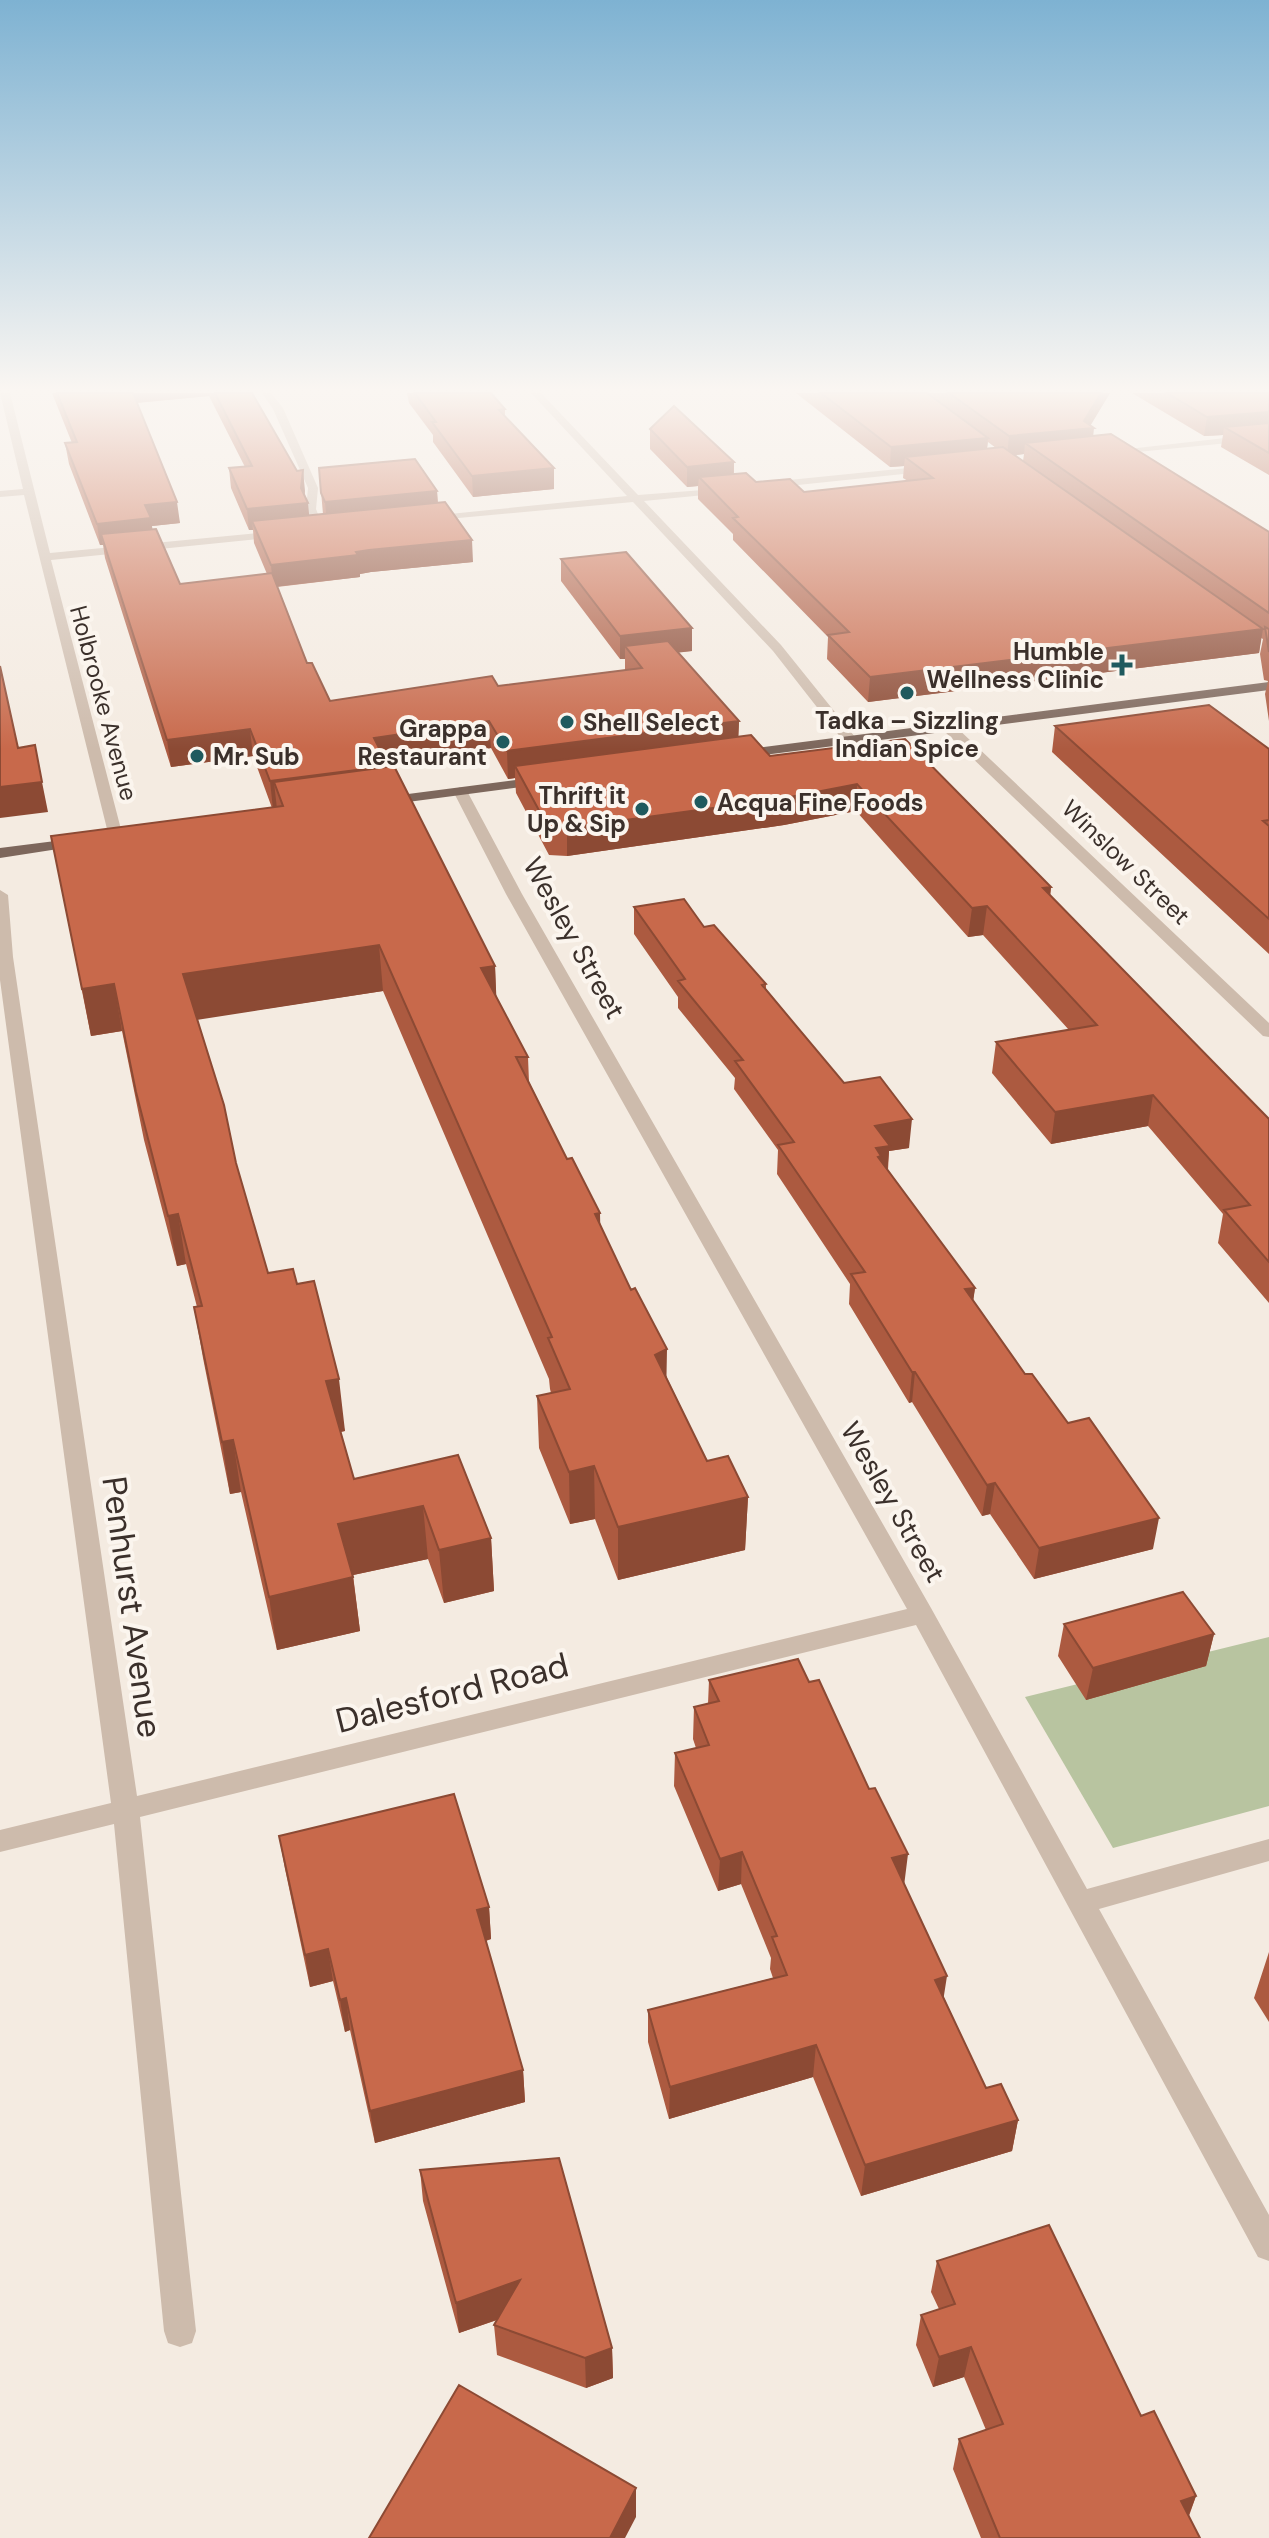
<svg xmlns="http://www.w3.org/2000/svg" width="1269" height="2538" font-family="'DM Sans',sans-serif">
  <rect width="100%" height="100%" fill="#f4ebe1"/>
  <path fill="#b8c4a0" d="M 1269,1637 L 1269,1806 L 1113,1848 L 1025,1697 Z"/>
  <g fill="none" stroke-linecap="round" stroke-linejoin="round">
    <path fill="#cdbbac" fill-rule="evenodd" d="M 0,393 L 10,393 L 50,553 L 279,531 L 285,534 L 279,537 L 51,560 L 123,837 L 121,840 L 116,841 L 109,837 L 24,495 L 0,497 L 0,491 L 23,489 Z
      M 262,393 L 271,393 L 283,408 L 318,488 L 316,509 L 325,532 L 317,532 L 306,509 L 308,488 L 273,409 Z
      M 531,393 L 541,393 L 638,495 L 729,488 L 730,490 L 725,493 L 644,501 L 781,645 L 855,737 L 855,743 L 845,743 L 773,651 L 633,502 L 426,521 L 426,517 L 430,516 L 627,496 Z
      M 1269,433 L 1269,439 L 1107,455 L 1102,452 Z
      M 928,466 L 933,469 L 932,471 L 769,488 L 764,485 L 769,482 Z
      M 944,725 L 954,725 L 1269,1023 L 1269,1037 L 1263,1036 L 944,731 Z
      M 460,787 L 467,791 L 522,894 L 931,1608 L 1087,1889 L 1269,1839 L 1269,1861 L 1099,1909 L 1269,2215 L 1269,2261 L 1258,2257 L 916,1625 L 140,1817 L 196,2331 L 192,2343 L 180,2347 L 168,2343 L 164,2331 L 114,1824 L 0,1852 L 0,1830 L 111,1803 L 0,980 L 0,890 L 8,895 L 13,957 L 137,1796 L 907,1609 L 506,894 L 453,791 Z"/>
    <path fill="#7d675c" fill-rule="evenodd" d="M 1269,682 L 1269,690 L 741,758 L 734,754 L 741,750 Z
      M 539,777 L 544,778 L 544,784 L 385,805 L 378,801 L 385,797 Z
      M 79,838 L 84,839 L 84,845 L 0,858 L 0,848 Z"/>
  </g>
  <path fill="#ac5a40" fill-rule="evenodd" d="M 52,393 L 252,393 L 297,471 L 303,470 L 304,495 L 309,516 L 323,514 L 319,468 L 437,491 L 438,503 L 473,562 L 371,572 L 360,574 L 360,577 L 277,587 L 307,663 L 330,701 L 498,686 L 625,670 L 625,659 L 620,659 L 561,581 L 561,559 L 692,628 L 692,651 L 678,652 L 739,721 L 738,737 L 770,756 L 905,739 L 1051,887 L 1050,896 L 1269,1119 L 1269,1303 L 1218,1243 L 1223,1214 L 1148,1126 L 1051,1144 L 992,1073 L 996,1042 L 1069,1030 L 983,935 L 968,937 L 856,811 L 784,825 L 567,856 L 549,855 L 516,793 L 515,778 L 508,779 L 491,748 L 387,764 L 495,966 L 496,997 L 528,1057 L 529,1082 L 567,1159 L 600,1213 L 600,1225 L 667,1378 L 707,1461 L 748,1497 L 745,1550 L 618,1580 L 595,1519 L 570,1524 L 539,1448 L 537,1396 L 551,1393 L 550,1389 L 549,1379 L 383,991 L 197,1019 L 236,1163 L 268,1273 L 297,1284 L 345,1431 L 341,1432 L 354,1479 L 458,1455 L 491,1538 L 494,1591 L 444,1603 L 428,1559 L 353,1575 L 360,1631 L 277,1650 L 241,1492 L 230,1494 L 203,1358 L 194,1307 L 197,1307 L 186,1264 L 177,1266 L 144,1140 L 122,1031 L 91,1036 L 51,836 L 272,808 L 253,756 L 171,767 L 105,558 L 103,545 L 100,545 L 69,464 L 65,443 L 72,443 ZM 209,396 L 245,467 L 229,468 L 231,488 L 249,530 L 253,530 L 254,543 L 267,574 L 180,584 L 152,529 L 152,526 L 180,523 L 137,403 Z
    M 407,393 L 491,393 L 505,409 L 505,416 L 554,468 L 554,489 L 473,497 L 433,442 L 433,435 L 409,403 Z
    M 796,393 L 1110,393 L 1090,425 L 1093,436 L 1269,532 L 1269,721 L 1265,694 L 1268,681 L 1264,680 L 1260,654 L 1263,639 L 1261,638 L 1259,653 L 868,702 L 827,659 L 828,637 L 733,540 L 733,534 L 698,499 L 698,486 L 687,487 L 650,449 L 650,429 L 734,462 L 734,474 L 756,482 L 804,492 L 908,481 L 903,478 L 904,466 L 890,467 ZM 988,442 L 996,448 L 987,449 ZM 1024,454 L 1023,461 L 1015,455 Z
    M 1132,393 L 1269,393 L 1269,475 L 1221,447 L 1223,435 L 1204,436 Z
    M 1055,726 L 1269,749 L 1269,954 L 1052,752 Z
    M 634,907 L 704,927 L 766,984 L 766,989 L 844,1083 L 909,1148 L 889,1151 L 888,1170 L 975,1288 L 973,1300 L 1025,1374 L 1153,1549 L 1034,1579 L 990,1514 L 982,1516 L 912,1402 L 909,1403 L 849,1304 L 850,1284 L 777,1174 L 778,1150 L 734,1089 L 735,1078 L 678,1008 L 678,997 L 634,934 Z
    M 1064,1624 L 1214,1634 L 1206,1666 L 1086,1700 L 1058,1656 Z
    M 709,1680 L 904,1884 L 944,1998 L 986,2088 L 1018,2120 L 1012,2151 L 861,2196 L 813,2077 L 669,2119 L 648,2042 L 648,2010 L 773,1978 L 770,1969 L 771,1958 L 741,1884 L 718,1891 L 674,1786 L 675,1753 L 696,1748 L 693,1739 L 694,1707 L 708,1704 Z
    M 279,1836 L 489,1907 L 491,1939 L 486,1941 L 523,2070 L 525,2102 L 375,2143 L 350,2030 L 345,2032 L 333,1981 L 310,1987 L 285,1869 Z
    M 1269,1952 L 1269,2022 L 1254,1998 Z
    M 420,2170 L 612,2348 L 613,2378 L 586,2388 L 497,2355 L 494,2325 L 497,2320 L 459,2333 L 423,2201 Z
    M 937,2261 L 1141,2416 L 1196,2496 L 1189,2516 L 1200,2538 L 981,2538 L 953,2469 L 959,2439 L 986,2430 L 964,2377 L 933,2387 L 916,2345 L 921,2315 L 939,2309 L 931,2292 Z"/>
  <path fill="#8c4a34" d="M 130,393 L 209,393 L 209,396 L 132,403 Z
    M 1101,393 L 1110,393 L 1089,428 L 1094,428 L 1092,448 L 1025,443 L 1024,454 L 1007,456 L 1009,436 L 1084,421 Z
    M 1269,412 L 1269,431 L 1224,427 L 1223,435 L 1204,436 L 1207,417 Z
    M 988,438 L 986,458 L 905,457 L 904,466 L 890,467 L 891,447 Z
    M 734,462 L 733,483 L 699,477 L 698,486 L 687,487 L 687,467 Z
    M 554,468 L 554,489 L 473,497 L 472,476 Z
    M 303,470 L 305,491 L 304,504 L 308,503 L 310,524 L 252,521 L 253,530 L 249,530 L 247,509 L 301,488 Z
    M 437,491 L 438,512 L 327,523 L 325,502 Z
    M 177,502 L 180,523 L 152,526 L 154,540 L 101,534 L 103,545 L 100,545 L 97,524 L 145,505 Z
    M 472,540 L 473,562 L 371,572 L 360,574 L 360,577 L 273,587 L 271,565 L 356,552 Z
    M 692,628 L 692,651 L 634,658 L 625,646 L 625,659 L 620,659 L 620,636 Z
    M 1263,629 L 1259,653 L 868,702 L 870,677 Z
    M 489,721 L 491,748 L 376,766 L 374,738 Z
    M 739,721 L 738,748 L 515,766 L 515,778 L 508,779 L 507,751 Z
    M 250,729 L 253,756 L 171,767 L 167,740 Z
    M 388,766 L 274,782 L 277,809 L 273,809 L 270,781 Z
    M 42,782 L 48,812 L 0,818 L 0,787 Z
    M 857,784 L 856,811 L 784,825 L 567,856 L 567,828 Z
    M 1051,887 L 1048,916 L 1043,888 Z
    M 987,906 L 983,935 L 968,937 L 972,908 Z
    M 379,945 L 383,991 L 190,1021 L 183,974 Z
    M 495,966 L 497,1012 L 481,968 Z
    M 114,984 L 122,1031 L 91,1036 L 82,989 Z
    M 1153,1095 L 1148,1126 L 1051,1144 L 1055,1112 Z
    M 912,1119 L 909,1148 L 889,1151 L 887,1174 L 873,1177 L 875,1126 Z
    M 600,1213 L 601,1263 L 595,1214 Z
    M 178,1214 L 186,1264 L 177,1266 L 168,1216 Z
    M 975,1288 L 971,1317 L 965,1289 Z
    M 667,1349 L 666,1401 L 655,1355 Z
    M 912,1372 L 915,1372 L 912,1402 L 909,1403 Z
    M 339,1379 L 345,1431 L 332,1433 L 326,1381 Z
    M 233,1440 L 241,1492 L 230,1494 L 222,1442 Z
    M 594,1466 L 595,1519 L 570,1524 L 569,1472 Z
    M 995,1483 L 990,1514 L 982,1516 L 987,1485 Z
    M 748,1497 L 745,1550 L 618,1580 L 618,1527 Z
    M 423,1506 L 428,1559 L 344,1577 L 338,1524 Z
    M 1159,1518 L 1153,1549 L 1034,1579 L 1039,1548 Z
    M 491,1538 L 494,1591 L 444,1603 L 439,1550 Z
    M 353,1577 L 360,1631 L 277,1650 L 269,1597 Z
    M 1214,1634 L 1206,1666 L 1086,1700 L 1093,1668 Z
    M 742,1852 L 741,1884 L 718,1891 L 720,1859 Z
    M 908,1854 L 904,1886 L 892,1858 Z
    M 489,1907 L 491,1939 L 480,1942 L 477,1910 Z
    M 328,1949 L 333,1981 L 310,1987 L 305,1955 Z
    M 947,1976 L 942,2008 L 935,1980 Z
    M 346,1998 L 350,2030 L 345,2032 L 340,2000 Z
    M 816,2045 L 813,2077 L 669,2119 L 670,2087 Z
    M 523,2070 L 525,2102 L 375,2143 L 370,2111 Z
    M 1018,2120 L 1012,2151 L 861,2196 L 865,2165 Z
    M 520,2280 L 522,2311 L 459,2333 L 456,2303 Z
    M 971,2347 L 964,2377 L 933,2387 L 939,2357 Z
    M 612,2348 L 613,2378 L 586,2388 L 585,2358 Z
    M 636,2488 L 636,2517 L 625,2538 L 610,2538 Z
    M 1196,2496 L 1185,2525 L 1181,2501 Z"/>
  <path fill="#c8694b" stroke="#8c4a34" stroke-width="2" d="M 57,393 L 133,393 L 177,502 L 145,505 L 151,518 L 97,524 L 65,443 L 77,442 Z
    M 215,393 L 252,393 L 297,471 L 303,470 L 301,488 L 308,503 L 247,509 L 229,468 L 252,466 Z
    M 415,393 L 491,393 L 505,409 L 499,410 L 554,468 L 472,476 L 432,422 L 436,422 Z
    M 821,393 L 927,393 L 988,438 L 891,447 Z
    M 949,393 L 1101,393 L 1084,421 L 1094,428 L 1009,436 Z
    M 1167,393 L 1269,393 L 1269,412 L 1207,417 Z
    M 674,406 L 734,462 L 687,467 L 650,429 Z
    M 1269,423 L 1269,453 L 1224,427 Z
    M 1111,434 L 1269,532 L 1269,613 L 1025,443 Z
    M 1003,447 L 1263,629 L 870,677 L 828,635 L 849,632 L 733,518 L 738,517 L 699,477 L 746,473 L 756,482 L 790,479 L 804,492 L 933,478 L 905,457 Z
    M 415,459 L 437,491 L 325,502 L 321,493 L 319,468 Z
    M 445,502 L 472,540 L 369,550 L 356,552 L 358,555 L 271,565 L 252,521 Z
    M 156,529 L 180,584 L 272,573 L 307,663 L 312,663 L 330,701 L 492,676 L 498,686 L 642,668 L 625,646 L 668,641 L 739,721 L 507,751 L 489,721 L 374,738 L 388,766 L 270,781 L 250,729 L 167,740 L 101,534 Z
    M 626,552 L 692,628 L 620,636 L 561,559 Z
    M 1265,627 L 1269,629 L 1269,652 Z
    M 0,666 L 18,748 L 35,745 L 42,782 L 0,787 Z
    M 1209,705 L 1269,749 L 1269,820 L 1263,821 L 1269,826 L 1269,919 L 1055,726 Z
    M 751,735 L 770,756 L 905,739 L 1051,887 L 1043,888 L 1269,1119 L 1269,1262 L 1224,1210 L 1250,1205 L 1153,1095 L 1055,1112 L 996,1042 L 1097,1025 L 987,906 L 972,908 L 857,784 L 785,798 L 567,828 L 548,827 L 515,766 Z
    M 394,766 L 495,966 L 481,968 L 528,1057 L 516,1057 L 567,1159 L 572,1158 L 600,1213 L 595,1214 L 631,1290 L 635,1288 L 667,1349 L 655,1355 L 707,1461 L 728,1456 L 748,1497 L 618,1527 L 594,1466 L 569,1472 L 537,1396 L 570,1389 L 548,1338 L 552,1337 L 379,945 L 183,974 L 224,1105 L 236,1163 L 268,1273 L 293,1269 L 297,1284 L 314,1281 L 339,1379 L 326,1381 L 354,1479 L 458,1455 L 491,1538 L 439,1550 L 423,1506 L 338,1524 L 353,1577 L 269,1597 L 233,1440 L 222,1442 L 194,1307 L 202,1306 L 178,1214 L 168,1216 L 136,1092 L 114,984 L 82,989 L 51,836 L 283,806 L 274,782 Z
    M 684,899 L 704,927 L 714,925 L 766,984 L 762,985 L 844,1083 L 880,1077 L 912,1119 L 875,1126 L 890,1146 L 876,1148 L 881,1156 L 878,1157 L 975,1288 L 965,1289 L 1025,1374 L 1032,1374 L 1068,1423 L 1089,1418 L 1159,1518 L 1039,1548 L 995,1483 L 987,1485 L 915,1372 L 912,1372 L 851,1274 L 865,1272 L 778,1145 L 794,1142 L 735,1061 L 743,1060 L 678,981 L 685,979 L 634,907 Z
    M 1183,1592 L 1214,1634 L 1093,1668 L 1064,1624 Z
    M 798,1659 L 809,1682 L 819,1680 L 869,1789 L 875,1788 L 908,1854 L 892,1858 L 947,1976 L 935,1980 L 986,2088 L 1001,2084 L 1018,2120 L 865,2165 L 816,2045 L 670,2087 L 648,2010 L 787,1975 L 772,1937 L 777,1936 L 742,1852 L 720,1859 L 675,1753 L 709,1745 L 694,1707 L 719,1701 L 709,1680 Z
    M 454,1794 L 489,1907 L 477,1910 L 523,2070 L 370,2111 L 346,1998 L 340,2000 L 328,1949 L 305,1955 L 279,1836 Z
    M 559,2158 L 612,2348 L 585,2358 L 494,2325 L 520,2280 L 456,2303 L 420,2170 Z
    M 1049,2225 L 1141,2416 L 1154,2411 L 1196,2496 L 1181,2501 L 1200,2538 L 1000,2538 L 959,2439 L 1003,2424 L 971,2347 L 939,2357 L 921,2315 L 955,2304 L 937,2261 Z
    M 459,2385 L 636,2488 L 610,2538 L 369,2538 Z"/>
  <linearGradient id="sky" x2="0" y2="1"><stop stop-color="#7eb2d2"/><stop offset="0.52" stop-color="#faf6f2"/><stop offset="1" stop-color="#faf6f2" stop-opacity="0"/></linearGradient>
  <rect width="1269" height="749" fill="url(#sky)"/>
  <g fill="#1f5a5e" stroke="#fbf5ee" stroke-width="3">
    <path d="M1118 653h8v8h8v8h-8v8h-8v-8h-8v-8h8z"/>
    <circle cx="907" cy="693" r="8"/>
    <circle cx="567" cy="722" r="8"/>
    <circle cx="503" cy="742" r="8"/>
    <circle cx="197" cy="756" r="8"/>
    <circle cx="701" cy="802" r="8"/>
    <circle cx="642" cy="809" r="8"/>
  </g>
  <g text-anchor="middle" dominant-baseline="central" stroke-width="8" stroke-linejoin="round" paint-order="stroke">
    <g font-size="24" font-weight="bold" fill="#3b302b" stroke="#fbf5ee" text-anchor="end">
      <text x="1104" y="651">Humble<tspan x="1104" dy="28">Wellness Clinic</tspan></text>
      <text x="907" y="720" text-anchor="middle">Tadka – Sizzling<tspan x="907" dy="28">Indian Spice</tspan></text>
      <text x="583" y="722" text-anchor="start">Shell Select</text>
      <text x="487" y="728">Grappa<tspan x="487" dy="28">Restaurant</tspan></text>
      <text x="213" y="756" text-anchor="start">Mr. Sub</text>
      <text x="626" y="795">Thrift it<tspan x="626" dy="28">Up &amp; Sip</tspan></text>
      <text x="717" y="802" text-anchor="start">Acqua Fine Foods</text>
    </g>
    <g font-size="24" fill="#3b302b" stroke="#fbf5ee">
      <text transform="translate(104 703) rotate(75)">Holbrooke Avenue</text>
      <text transform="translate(1126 862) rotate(44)">Winslow Street</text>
    </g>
    <g font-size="28" fill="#3b302b" stroke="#fbf5ee">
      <text transform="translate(574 938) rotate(61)">Wesley Street</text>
      <text transform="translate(893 1502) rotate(60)">Wesley Street</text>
    </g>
    <g font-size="34" fill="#3b302b" stroke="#fbf5ee">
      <text transform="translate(132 1607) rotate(82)">Penhurst Avenue</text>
      <text transform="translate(452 1693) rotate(-14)">Dalesford Road</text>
    </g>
  </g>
</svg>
